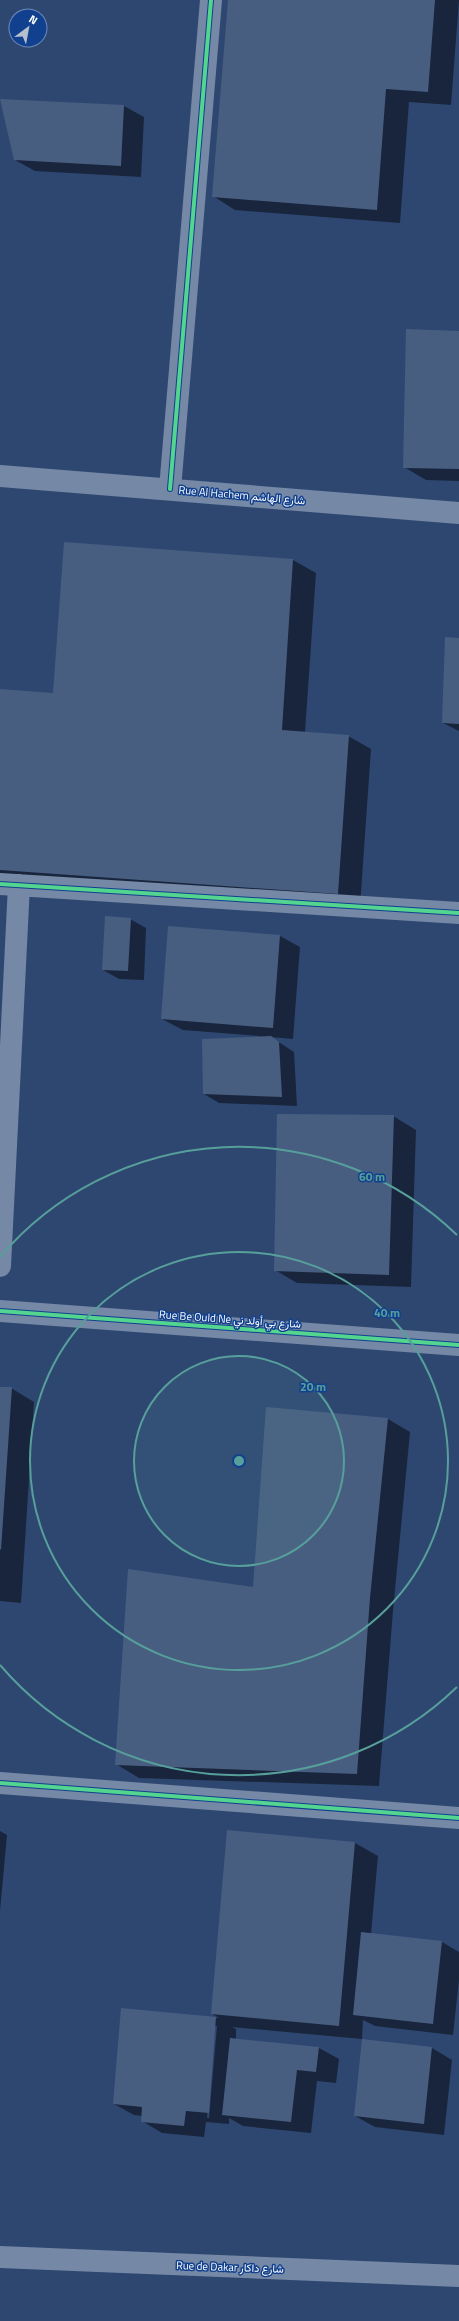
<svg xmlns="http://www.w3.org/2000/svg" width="459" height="2321" font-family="'Titillium Web',Vazirmatn,sans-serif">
  <rect width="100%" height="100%" fill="#2e4771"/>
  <path fill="#0007" fill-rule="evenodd" d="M 229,0 L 459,0 L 451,105 L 409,102 L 400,223 L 235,210 L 213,196 Z
    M 124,106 L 144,117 L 141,177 L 35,171 L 15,160 Z
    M 459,332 L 459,481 L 426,480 L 404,467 Z
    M 65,543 L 293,560 L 316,573 L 305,732 L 348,736 L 371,749 L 360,907 L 0,881 L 0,690 L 54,694 Z
    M 459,639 L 459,731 L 443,723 Z
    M 130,919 L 146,928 L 144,980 L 119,979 L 103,970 Z
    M 280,936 L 300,947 L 293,1039 L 271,1037 L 294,1052 L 297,1106 L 219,1103 L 204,1094 L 259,1036 L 183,1030 L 162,1019 Z
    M 393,1116 L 416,1130 L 411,1287 L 297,1283 L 275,1270 Z
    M 0,1388 L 11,1388 L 34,1402 L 21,1603 L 0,1601 Z
    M 388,1419 L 410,1432 L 393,1611 L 379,1786 L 139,1778 L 116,1764 Z
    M 0,1831 L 7,1835 L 0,1911 Z
    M 228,1832 L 355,1843 L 378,1856 L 371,1934 L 442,1942 L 459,1952 L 459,1980 L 453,2035 L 375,2026 L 363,2020 L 362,2039 L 232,2027 L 236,2029 L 236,2039 L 319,2048 L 339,2059 L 336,2083 L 317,2081 L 311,2133 L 243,2126 L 229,2118 L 229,2124 L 206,2122 L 204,2137 L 162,2133 L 142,2121 L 142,2116 L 134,2115 L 114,2104 L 122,2009 L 219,2018 L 212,2014 ZM 215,2026 L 217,2026 L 209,2118 L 207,2118 Z
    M 363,2040 L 432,2048 L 452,2060 L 444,2135 L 375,2127 L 355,2116 Z"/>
  <path fill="#485e80" d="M 228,0 L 435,0 L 428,92 L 386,89 L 377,210 L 212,197 Z
    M 0,99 L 124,105 L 121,166 L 14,160 Z
    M 406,329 L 459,331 L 459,469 L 403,468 Z
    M 64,542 L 293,559 L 282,730 L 349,735 L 338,894 L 0,870 L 0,689 L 53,693 Z
    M 445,637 L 459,638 L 459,724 L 442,723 Z
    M 105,916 L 131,918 L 128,971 L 102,970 Z
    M 168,926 L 280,935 L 273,1028 L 161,1019 Z
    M 271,1036 L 279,1042 L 282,1097 L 203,1094 L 202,1039 Z
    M 277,1114 L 394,1115 L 389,1275 L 274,1271 Z
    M 0,1387 L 12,1387 L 1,1550 L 0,1549 Z
    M 266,1407 L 388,1418 L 370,1598 L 357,1774 L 115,1765 L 128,1569 L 253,1587 Z
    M 227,1830 L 355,1842 L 339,2026 L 211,2014 Z
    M 361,1932 L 442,1941 L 433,2024 L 353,2015 Z
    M 121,2008 L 216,2017 L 209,2113 L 186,2111 L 184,2126 L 141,2122 L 142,2107 L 113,2104 Z
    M 230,2038 L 319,2047 L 316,2072 L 297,2070 L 291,2122 L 222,2115 Z
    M 362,2039 L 432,2047 L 424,2124 L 354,2116 Z"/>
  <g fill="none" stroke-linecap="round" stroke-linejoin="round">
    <path stroke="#7588a5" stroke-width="22" d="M 0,476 L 459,513
      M 170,489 L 211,0
      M 0,884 L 459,913
      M 0,1266 L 19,885
      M 0,1311 L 459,1345
      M 0,1783 L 459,1818
      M 0,2257 L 459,2276"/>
    <defs>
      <path id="cycleway" d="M 170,489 L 211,0
        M 0,884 L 459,913
        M 0,1311 L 459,1345
        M 0,1783 L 459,1818"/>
    </defs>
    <use href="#cycleway" stroke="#11408e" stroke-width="6"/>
    <use href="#cycleway" stroke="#53d58f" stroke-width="4"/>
  </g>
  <circle cx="239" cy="1461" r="105" fill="#579f9a" fill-opacity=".12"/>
  <g fill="none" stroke="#579f9a" stroke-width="2">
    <circle cx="239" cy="1461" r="105"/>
    <circle cx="239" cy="1461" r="209"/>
    <path d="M457 1687A314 314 0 0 1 0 1665M0 1257A314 314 0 0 1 457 1235"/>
  </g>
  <g text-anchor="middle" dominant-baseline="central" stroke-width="3" stroke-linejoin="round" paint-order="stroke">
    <g font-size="11" fill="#fff" stroke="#11408e">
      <text transform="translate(242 495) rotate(5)">Rue Al Hachem شارع الهاشم</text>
      <text transform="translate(230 1319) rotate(4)">Rue Be Ould Ne شارع بي أولد ني</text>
      <text transform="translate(230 2267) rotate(2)">Rue de Dakar شارع داكار</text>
    </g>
  </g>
  <circle cx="239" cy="1461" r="6" fill="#579f9a" stroke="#11408e" stroke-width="2"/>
  <g font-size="12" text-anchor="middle" font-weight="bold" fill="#579f9a" stroke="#11408e" stroke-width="3" stroke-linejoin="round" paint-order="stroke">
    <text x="372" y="1181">60 m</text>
    <text x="387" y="1317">40 m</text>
    <text x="313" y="1391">20 m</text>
  </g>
  <g transform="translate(28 28) rotate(32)"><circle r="19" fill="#11408e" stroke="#708cbb"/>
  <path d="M0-3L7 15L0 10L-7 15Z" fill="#b6bfcd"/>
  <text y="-6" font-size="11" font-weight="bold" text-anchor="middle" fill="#ffffff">N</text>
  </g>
</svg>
